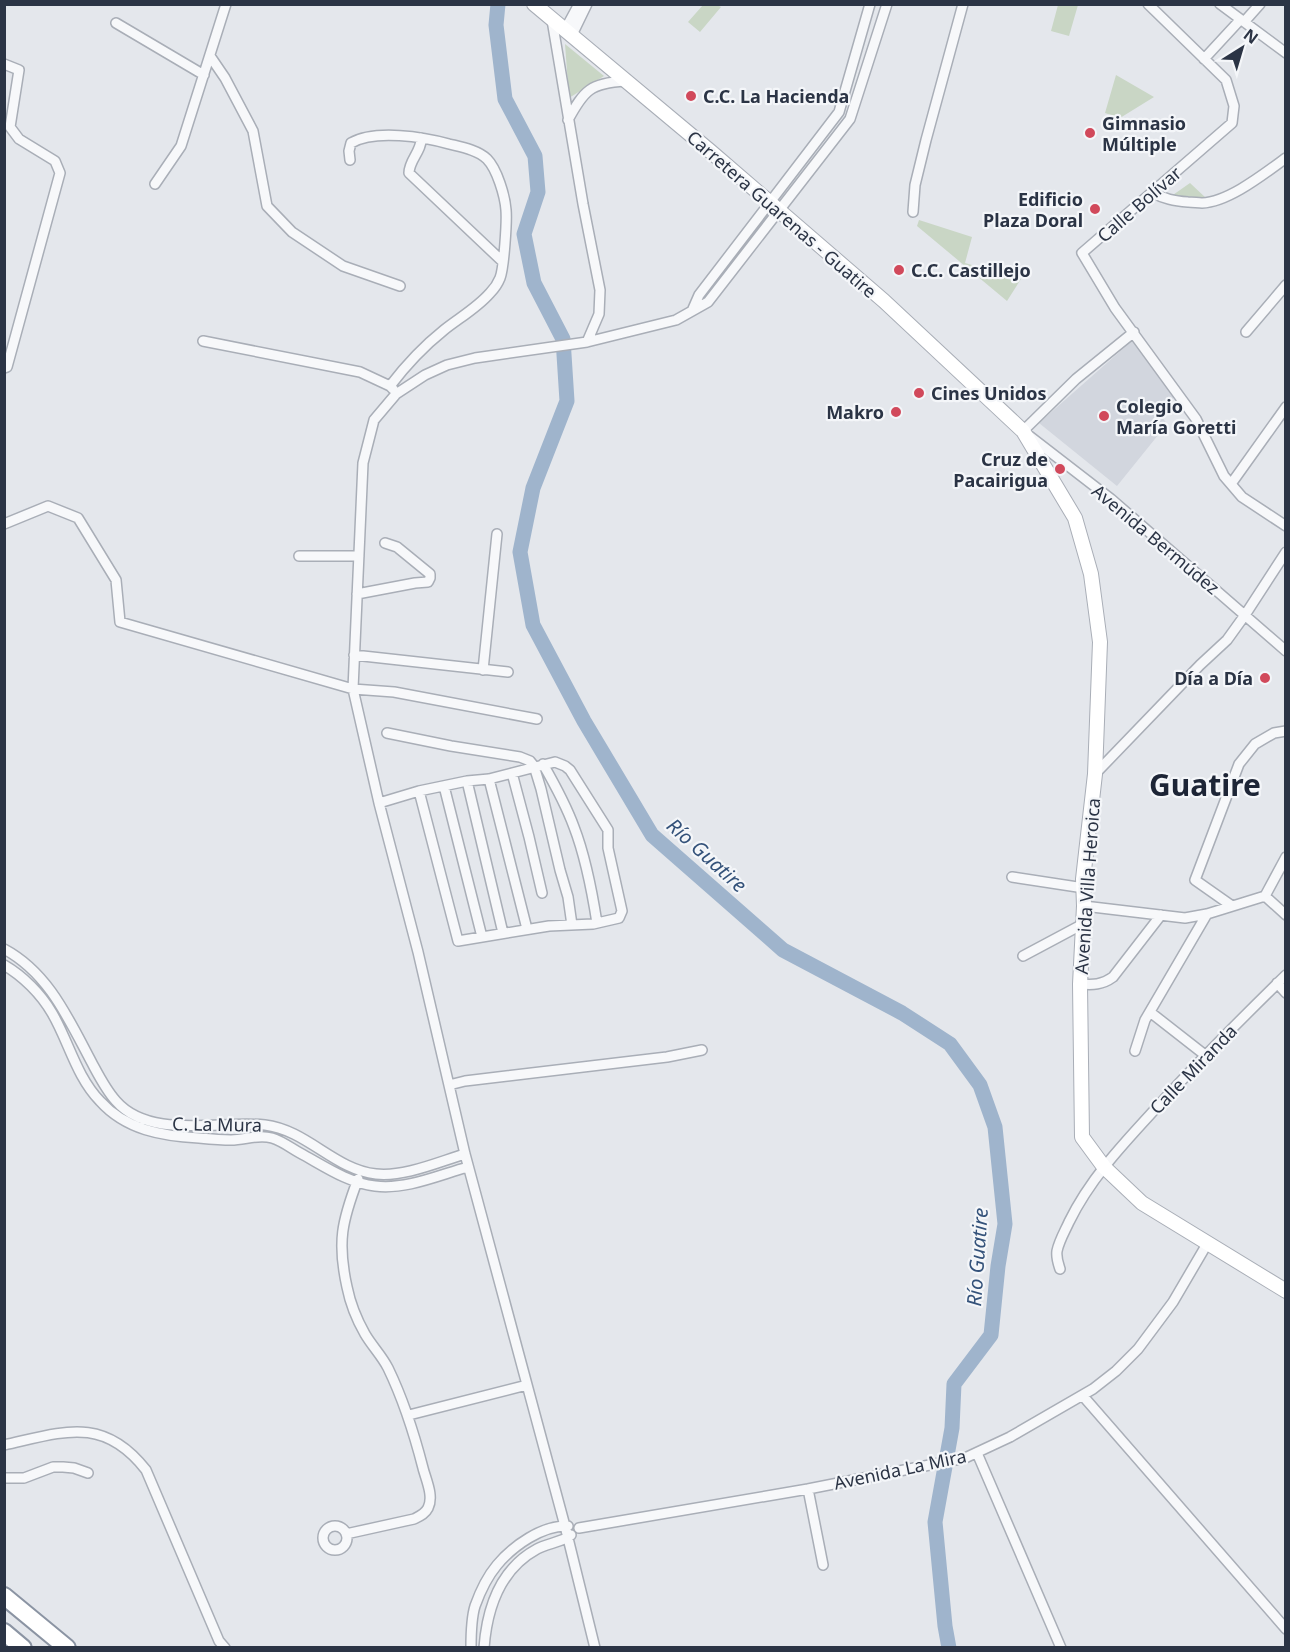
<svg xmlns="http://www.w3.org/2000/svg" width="1290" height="1652" font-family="'Noto Sans',sans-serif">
  <rect width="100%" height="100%" fill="#e4e7ec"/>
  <path fill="#d2d6de" d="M 1134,339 L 1175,397 L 1157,410 L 1167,424 L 1117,486 L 1039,423 Z"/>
  <path fill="#c9d6c5" d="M 703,5 L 717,5 L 721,7 L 700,32 L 688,22 Z
    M 1058,5 L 1078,5 L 1069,36 L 1051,31 Z
    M 565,44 L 604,76 L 569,98 Z
    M 1116,75 L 1154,97 L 1120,118 L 1105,113 Z
    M 1190,183 L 1207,199 L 1170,197 Z
    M 919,220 L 972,237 L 965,263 L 1021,279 L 1007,301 L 917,226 Z"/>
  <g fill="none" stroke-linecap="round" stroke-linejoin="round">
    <path stroke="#9fb4cc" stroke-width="15" d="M 498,4 L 496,25 L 505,99 L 535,156 L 538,192 L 524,234 L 534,283 L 563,339 L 567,401 L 533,488 L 520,552 L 533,625 L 584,721 L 652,835 L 783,950 L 902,1013 L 950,1044 L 980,1085 L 995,1127 L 1005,1224 L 998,1266 L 991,1335 L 954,1384 L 952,1428 L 935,1522 L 945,1626 L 949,1648"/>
    <defs>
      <path id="street" d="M 1148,4 L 1226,80 L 1234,106 L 1232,123 L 1082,253 L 1115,308 L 1196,419 L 1224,476 L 1242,497 L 1286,526
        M 1220,4 L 1286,53
        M 552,20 L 583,204 L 600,290 L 599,314 L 587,342
        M 1244,22 L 1260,4
        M 116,23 L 204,75
        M 565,30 L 579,4
        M 572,35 L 587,4
        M 210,56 L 225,78 L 253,131 L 267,206 L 292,232 L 343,266 L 400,286
        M 1204,59 L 1240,20
        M 4,64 L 19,70 L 10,127 L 19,139 L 55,161 L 60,173 L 7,367 L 4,368
        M 568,120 C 584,90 591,83 625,81
        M 421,138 C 422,151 409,160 409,173 L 503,262
        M 350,160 L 349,151 L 351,143 C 375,129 424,137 449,144 C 461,147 478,150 487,159 C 497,169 505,196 506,210 C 507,221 504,268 500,278 C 498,283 494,289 490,293 C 477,308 459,318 444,330 C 424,346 406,365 390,386
        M 155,184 L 181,146 L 226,4
        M 1152,192 C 1164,199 1174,201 1188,202 C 1193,202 1198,203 1202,203 C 1229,202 1265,173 1286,158
        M 913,212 L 915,185 L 926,140 L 963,4
        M 692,311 L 699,295 L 839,112 L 870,4
        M 1134,332 L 1076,379 L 1023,431 L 1111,499 L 1286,651
        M 1246,332 L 1286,285
        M 203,341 L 360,372 L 390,386 L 393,389
        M 1231,484 L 1286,407
        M 4,524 L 48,506 L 78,518 L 116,580 L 120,622 L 353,689 L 394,692 L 537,719
        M 299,556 L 359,556
        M 357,594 L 415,583 L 428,582 L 430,578 L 430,574 L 397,547 L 385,543
        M 354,655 L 508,672
        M 483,670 L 497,534
        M 387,733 L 451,746 L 520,757 L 530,761 L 534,766 L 541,789 L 560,870 L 568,897 L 572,925
        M 543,764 C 555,785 566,805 574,827 C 586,858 592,891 597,923
        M 512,773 L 529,837 L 542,893
        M 1095,774 L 1200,665 L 1227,640 L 1245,615 L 1286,552
        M 489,779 L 527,929
        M 467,781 L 503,933
        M 444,786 L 482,937
        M 379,803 L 419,791 L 467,781 L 489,779 L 555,762 L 565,766 L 570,770 L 608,830 L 608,848 L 622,911 L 619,918 L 593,924 L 549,926 L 458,941 L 419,791
        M 1012,877 L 1084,888
        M 1265,896 L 1286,857
        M 1265,896 L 1286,915
        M 1084,906 L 1185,918 L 1207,914 L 1265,896
        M 1232,906 L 1195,880 L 1239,764 L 1255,744 L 1274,733 L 1286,731
        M 4,949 C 49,973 69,1020 92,1063 C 99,1076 106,1090 116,1101 C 150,1140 220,1120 265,1125 C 307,1130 335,1170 376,1174 C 405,1177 438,1162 465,1154
        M 1023,956 L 1083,924
        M 4,965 C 23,976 41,994 52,1013 C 69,1042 76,1076 100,1101 C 126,1130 162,1136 199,1138 C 210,1139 221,1140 231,1140 C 245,1140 258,1134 272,1138 C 282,1141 291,1148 300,1153 C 324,1166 348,1183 375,1186 C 406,1190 439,1175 468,1167
        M 1277,983 L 1286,993
        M 1080,984 C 1093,985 1102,985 1113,977 L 1161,915
        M 1150,1012 L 1205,1055
        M 1135,1051 L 1145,1020 L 1207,914
        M 449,1085 L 465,1081 L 667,1057 L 702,1050
        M 1060,1269 C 1058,1263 1056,1258 1057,1251 C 1059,1241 1065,1231 1069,1222 C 1091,1177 1125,1142 1158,1106 C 1199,1061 1242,1018 1286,975
        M 1083,1396 L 1286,1629
        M 409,1415 L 527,1385
        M 4,1445 C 63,1432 103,1415 146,1470 L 219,1641 L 225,1648
        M 977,1453 L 1061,1648
        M 4,1478 L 24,1478 L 53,1467 L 63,1467 L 74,1468 L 88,1473
        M 808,1489 L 823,1565
        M323 1538a12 12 0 1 1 24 0a12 12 0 1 1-24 0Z
        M 579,1528 L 808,1489 L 965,1458 L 1010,1437 L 1093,1389 L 1116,1371 L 1138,1349 L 1173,1302 L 1207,1244
        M 346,1534 L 414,1519 C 420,1516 425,1514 428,1508 C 434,1496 426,1480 423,1468 C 414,1433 404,1401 388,1368 C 382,1356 372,1346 365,1334 C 357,1320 350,1302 347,1287 C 337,1242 342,1221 358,1179
        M 471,1648 C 471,1634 471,1619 475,1606 C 480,1592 487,1577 497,1565 C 513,1546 542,1525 568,1526
        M 484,1648 C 487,1608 500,1569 537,1549 C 546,1544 565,1541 571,1535
        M 595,1648 L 565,1526 L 465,1154 L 418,952 L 379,803 L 353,689 L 363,463 L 374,420 L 396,394 L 425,375 L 447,365 L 475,358 L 587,342 L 676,320 L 708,302 L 850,119 L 887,4"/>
      <path id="secondary" d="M 534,4 L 710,151 L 884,301 L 1023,431 L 1075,518 L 1091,574 L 1100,642 L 1095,774 L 1083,879 L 1084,906 L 1080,984 L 1082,1137 L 1104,1167 L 1142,1203 L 1286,1291"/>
      <path id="highway" d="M 4,1596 L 67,1648
        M 4,1632 L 23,1648"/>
    </defs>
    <use href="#street" stroke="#a9aeb7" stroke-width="12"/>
    <use href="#secondary" stroke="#a9aeb7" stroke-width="16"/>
    <use href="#highway" stroke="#8b94a3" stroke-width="20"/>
    <use href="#street" stroke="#f7f8fa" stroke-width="9"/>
    <use href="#secondary" stroke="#fff" stroke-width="14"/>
    <use href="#highway" stroke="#fff" stroke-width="16"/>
  </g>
  <g fill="#d1495b" stroke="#f4f6f9" stroke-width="2">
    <circle cx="691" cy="96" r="6"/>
    <circle cx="1090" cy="133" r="6"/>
    <circle cx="1095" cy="209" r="6"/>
    <circle cx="899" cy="270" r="6"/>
    <circle cx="919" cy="393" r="6"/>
    <circle cx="896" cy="412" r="6"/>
    <circle cx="1104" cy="416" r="6"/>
    <circle cx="1060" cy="469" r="6"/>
    <circle cx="1265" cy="678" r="6"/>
  </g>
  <g text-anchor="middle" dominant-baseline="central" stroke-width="4.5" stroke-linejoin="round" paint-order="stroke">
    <g font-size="18" font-weight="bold" fill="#2b3445" stroke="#f4f6f9" text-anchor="start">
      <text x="703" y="96">C.C. La Hacienda</text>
      <text x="1102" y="123">Gimnasio<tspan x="1102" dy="21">Múltiple</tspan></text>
      <text x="1083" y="199" text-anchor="end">Edificio<tspan x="1083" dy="21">Plaza Doral</tspan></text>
      <text x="911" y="270">C.C. Castillejo</text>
      <text x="931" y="393">Cines Unidos</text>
      <text x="1116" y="406">Colegio<tspan x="1116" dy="21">María Goretti</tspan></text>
      <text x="884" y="412" text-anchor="end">Makro</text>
      <text x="1048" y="459" text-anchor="end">Cruz de<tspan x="1048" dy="21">Pacairigua</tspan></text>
      <text x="1253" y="678" text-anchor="end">Día a Día</text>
    </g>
    <g font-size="18" fill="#2b3445" stroke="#f4f6f9">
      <text transform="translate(1139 204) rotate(-41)">Calle Bolívar</text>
      <text transform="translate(782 214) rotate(41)">Carretera Guarenas - Guatire</text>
      <text transform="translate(1156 539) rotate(40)">Avenida Bermúdez</text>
      <text transform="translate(1087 886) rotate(-86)">Avenida Villa Heroica</text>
      <text transform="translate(1193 1069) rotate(-46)">Calle Miranda</text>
      <text transform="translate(217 1124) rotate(1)">C. La Mura</text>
      <text transform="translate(900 1469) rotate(-12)">Avenida La Mira</text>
    </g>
    <g font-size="20" font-style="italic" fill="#34527a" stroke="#f4f6f9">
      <text transform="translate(707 855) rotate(42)">Río Guatire</text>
      <text transform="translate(977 1257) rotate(-86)">Río Guatire</text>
    </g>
    <g font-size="30" font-weight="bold" fill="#1d2536" stroke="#f4f6f9">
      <text x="1205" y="784">Guatire</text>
    </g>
  </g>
  <rect width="1290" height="1652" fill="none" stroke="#2b3445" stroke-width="12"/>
  <g transform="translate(1242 48) rotate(37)" stroke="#f4f6f9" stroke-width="4.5" paint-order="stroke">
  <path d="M0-4.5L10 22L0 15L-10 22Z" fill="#2b3445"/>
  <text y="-9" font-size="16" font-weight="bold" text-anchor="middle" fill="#2b3445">N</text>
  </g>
</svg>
